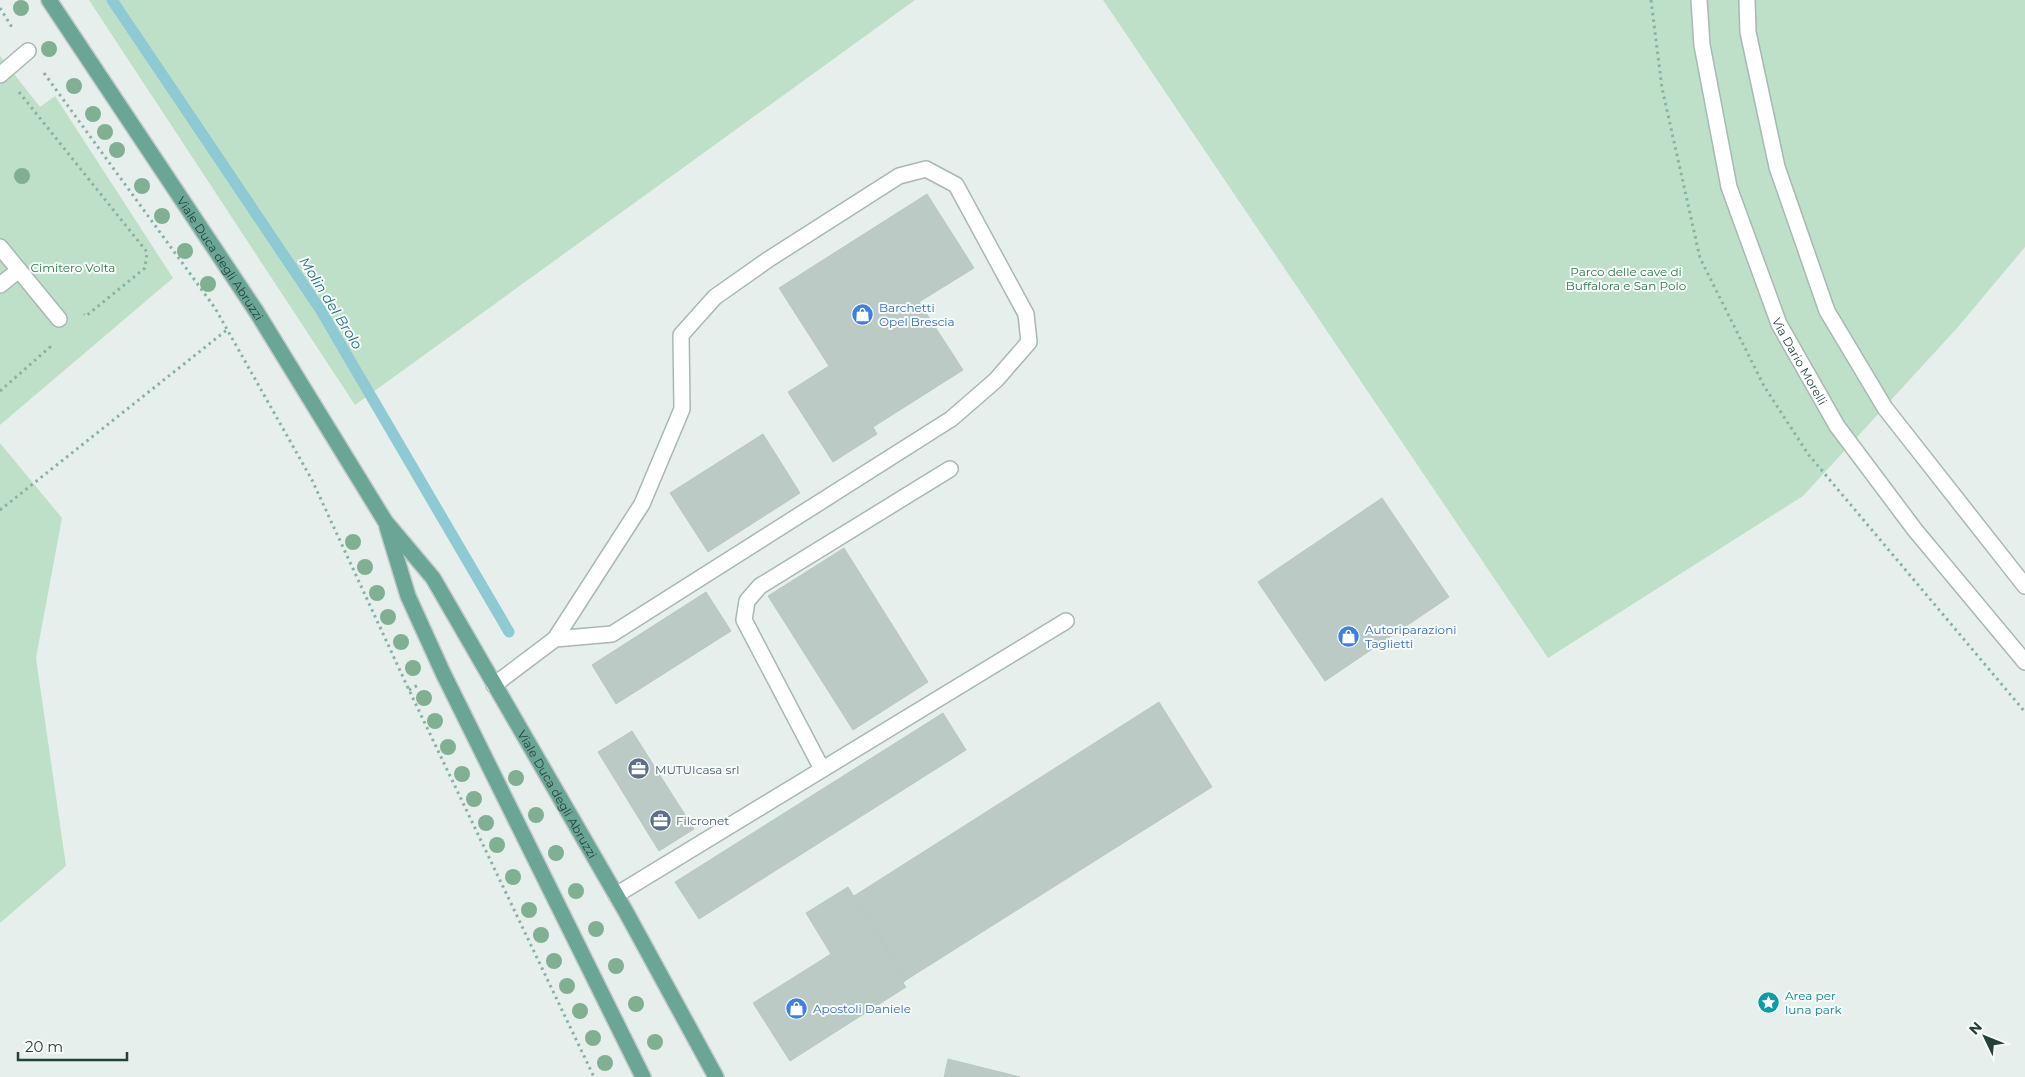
<svg xmlns="http://www.w3.org/2000/svg" width="2025" height="1077" font-family="Montserrat,sans-serif">
  <rect width="100%" height="100%" fill="#e6efeb"/>
  <path fill="#bfe0c8" d="M 89,0 L 915,0 L 355,405 Z
    M 1103,0 L 2025,0 L 2025,247 L 1958,327 L 1803,496 L 1548,658 Z
    M 0,56 L 40,107 L 55,96 L 173,278 L 0,425 Z
    M 0,443 L 62,518 L 36,658 L 66,866 L 0,923 Z"/>
  <g fill="none" stroke-linecap="round" stroke-linejoin="round">
    <path stroke="#8ec9d4" stroke-width="11" d="M 112,0 L 320,309 L 509,632"/>
  </g>
  <path fill="#bbcac4" stroke="#b8c9c2" d="M 927,194 L 974,268 L 919,302 L 963,370 L 873,427 L 877,434 L 833,462 L 788,392 L 829,366 L 779,288 Z
    M 763,434 L 800,493 L 708,552 L 670,493 Z
    M 1382,498 L 1449,597 L 1325,681 L 1258,582 Z
    M 844,548 L 928,682 L 853,730 L 768,596 Z
    M 706,592 L 731,631 L 616,704 L 592,665 Z
    M 1159,702 L 1212,787 L 906,980 L 854,896 Z
    M 943,713 L 966,750 L 699,919 L 675,882 Z
    M 632,731 L 694,829 L 659,851 L 598,752 Z
    M 848,887 L 906,980 L 903,983 L 906,987 L 790,1061 L 753,1003 L 831,954 L 806,913 Z
    M 948,1059 L 1020,1077 L 944,1077 Z"/>
  <g fill="none" stroke-linecap="round" stroke-linejoin="round">
    <defs>
      <g id="minor">
        <path id="s1" d="M 1699,0 L 1702,45 L 1729,187 L 1779,324 L 1837,426 L 1915,530 L 2025,662"/>
        <path d="M 1747,0 L 1748,32 L 1777,167 L 1827,311 L 1885,408 L 2025,586"/>
        <path d="M 0,75 L 28,51"/>
        <path d="M 0,247 L 59,319"/>
        <path d="M 0,285 L 19,270"/>
        <path d="M 494,685 L 555,639 L 642,504 L 682,409 L 681,335 L 715,297 L 769,259 L 899,176 L 926,169 L 956,185 L 1026,314 L 1029,342 L 996,380 L 951,419 L 612,634 L 555,639"/>
        <path d="M 822,769 L 744,620 L 747,601 L 760,586 L 950,469"/>
        <path d="M 616,895 L 1066,621"/>
      </g>
      <g id="major">
        <path id="s2" d="M 49,0 L 256,311 L 385,521 L 433,578 L 626,912 L 716,1077"/>
        <path d="M 387,527 L 408,596 L 443,673 L 643,1077"/>
      </g>
    </defs>
    <use href="#minor" stroke="#a8b8b2" stroke-width="18"/>
    <use href="#major" stroke="#c2cac8" stroke-width="18"/>
    <path stroke="#86b3a5" stroke-width="3" stroke-dasharray="2.5 4" stroke-linecap="butt" d="M 1651,0 L 1662,88 L 1700,258 L 1764,386 L 1808,454 L 2025,712
      M 0,8 L 13,29
      M 44,73 L 215,308 L 312,480 L 409,690 L 594,1077
      M 19,92 L 147,252 L 145,268 L 86,316 L 84,314
      M 0,391 L 50,347 L 48,343
      M 0,510 L 228,329
      M 409,690 L 420,684"/>
    <use href="#minor" stroke="#fff" stroke-width="15"/>
    <use href="#major" stroke="#6aa596" stroke-width="15"/>
  </g>
  <g fill="#80af93">
    <circle cx="21" cy="8" r="8"/>
    <circle cx="49" cy="49" r="8"/>
    <circle cx="74" cy="86" r="8"/>
    <circle cx="93" cy="114" r="8"/>
    <circle cx="105" cy="132" r="8"/>
    <circle cx="117" cy="150" r="8"/>
    <circle cx="22" cy="176" r="8"/>
    <circle cx="142" cy="186" r="8"/>
    <circle cx="162" cy="216" r="8"/>
    <circle cx="185" cy="251" r="8"/>
    <circle cx="208" cy="284" r="8"/>
    <circle cx="353" cy="542" r="8"/>
    <circle cx="365" cy="567" r="8"/>
    <circle cx="377" cy="593" r="8"/>
    <circle cx="388" cy="617" r="8"/>
    <circle cx="401" cy="642" r="8"/>
    <circle cx="413" cy="668" r="8"/>
    <circle cx="424" cy="698" r="8"/>
    <circle cx="435" cy="721" r="8"/>
    <circle cx="448" cy="747" r="8"/>
    <circle cx="462" cy="774" r="8"/>
    <circle cx="516" cy="778" r="8"/>
    <circle cx="474" cy="799" r="8"/>
    <circle cx="536" cy="815" r="8"/>
    <circle cx="486" cy="823" r="8"/>
    <circle cx="497" cy="845" r="8"/>
    <circle cx="556" cy="853" r="8"/>
    <circle cx="513" cy="877" r="8"/>
    <circle cx="576" cy="891" r="8"/>
    <circle cx="529" cy="910" r="8"/>
    <circle cx="596" cy="929" r="8"/>
    <circle cx="541" cy="935" r="8"/>
    <circle cx="554" cy="961" r="8"/>
    <circle cx="616" cy="966" r="8"/>
    <circle cx="567" cy="986" r="8"/>
    <circle cx="636" cy="1004" r="8"/>
    <circle cx="580" cy="1011" r="8"/>
    <circle cx="593" cy="1038" r="8"/>
    <circle cx="655" cy="1042" r="8"/>
    <circle cx="605" cy="1063" r="8"/>
  </g>
  <defs>
    <symbol id="shop-disc" viewBox="-11 -11 22 22"><circle r="9.5" fill="#3f7fe0" stroke="#f7fbf9"/><path d="M-5-2.5h2.3a2.7 3.5 0 0 1 5.4 0H5L5.5 6h-11ZM-1.5-2.5h3a1.5 2.3 0 0 0-3 0Z" fill="#fff"/></symbol>
    <symbol id="office-disc" viewBox="-11 -11 22 22"><circle r="9.5" fill="#5c6f8a" stroke="#f7fbf9"/><path d="M-6-3h4V-5.5h4V-3h4V5H-6ZM-1-4.5V-3h2v-1.5ZM-6 0V1H6V0Z" fill="#fff"/></symbol>
    <symbol id="sight-disc" viewBox="-11 -11 22 22"><circle r="9.5" fill="#0f9aa8" stroke="#f7fbf9"/><path d="M0-6L1.8-2.2L6-1.7L2.9 1.2L3.7 5.4L0 3.3L-3.7 5.4L-2.9 1.2L-6-1.7L-1.8-2.2Z" fill="#fff"/></symbol>
  </defs>
  <g fill-rule="evenodd">
    <use href="#shop-disc" x="850" y="302" width="25" height="25"/>
    <use href="#shop-disc" x="1336" y="624" width="25" height="25"/>
    <use href="#office-disc" x="626" y="756" width="25" height="25"/>
    <use href="#office-disc" x="648" y="808" width="25" height="25"/>
    <use href="#sight-disc" x="1756" y="990" width="25" height="25"/>
    <use href="#shop-disc" x="784" y="996" width="25" height="25"/>
  </g>
  <g text-anchor="middle" dominant-baseline="central" stroke-width="4" stroke-linejoin="round" paint-order="stroke">
    <g font-size="12" fill="#24423a" stroke="#f7fbf9">
      <text stroke="none"><textPath href="#s2" startOffset="310">Viale Duca degli Abruzzi</textPath></text>
      <text stroke="none"><textPath href="#s1" startOffset="378">Via Dario Morelli</textPath></text>
      <text stroke="none"><textPath href="#s2" startOffset="944">Viale Duca degli Abruzzi</textPath></text>
    </g>
    <g font-size="12" fill="#2d7a4b" stroke="#f7fbf9">
      <text x="73" y="267">Cimitero Volta</text>
      <text x="1626" y="271">Parco delle cave di<tspan x="1626" dy="14">Buffalora e San Polo</tspan></text>
    </g>
    <g font-size="12" fill="#366cbe" stroke="#f7fbf9" text-anchor="start">
      <text x="879" y="307">Barchetti<tspan x="879" dy="14">Opel Brescia</tspan></text>
      <text x="1365" y="629">Autoriparazioni<tspan x="1365" dy="14">Taglietti</tspan></text>
      <text x="813" y="1008">Apostoli Daniele</text>
    </g>
    <g font-size="12" fill="#4e5e75" stroke="#f7fbf9" text-anchor="start">
      <text x="655" y="769">MUTUIcasa srl</text>
      <text x="676" y="820">Filcronet</text>
    </g>
    <g font-size="12" fill="#0d838f" stroke="#f7fbf9" text-anchor="start">
      <text x="1785" y="995">Area per<tspan x="1785" dy="14">luna park</tspan></text>
    </g>
    <g font-size="14" font-style="italic" fill="#1c6f80" stroke="#f7fbf9">
      <text transform="translate(331 303) rotate(58)">Molin del Brolo</text>
    </g>
  </g>
  <g transform="translate(1985 1037) rotate(313)" stroke="#f7fbf9" stroke-width="4" paint-order="stroke">
  <path d="M0-4L9 19L0 12L-9 19Z" fill="#24423a"/>
  <text y="-8" font-size="14" font-weight="bold" text-anchor="middle" fill="#24423a">N</text>
  </g>
  <path d="M18 1052v8h109v-8" fill="none" stroke="#24423a" stroke-width="2.5"/>
  <text x="25" y="1052" font-size="15" fill="#24423a" stroke="#f7fbf9" stroke-width="4" paint-order="stroke">20 m</text>
</svg>
